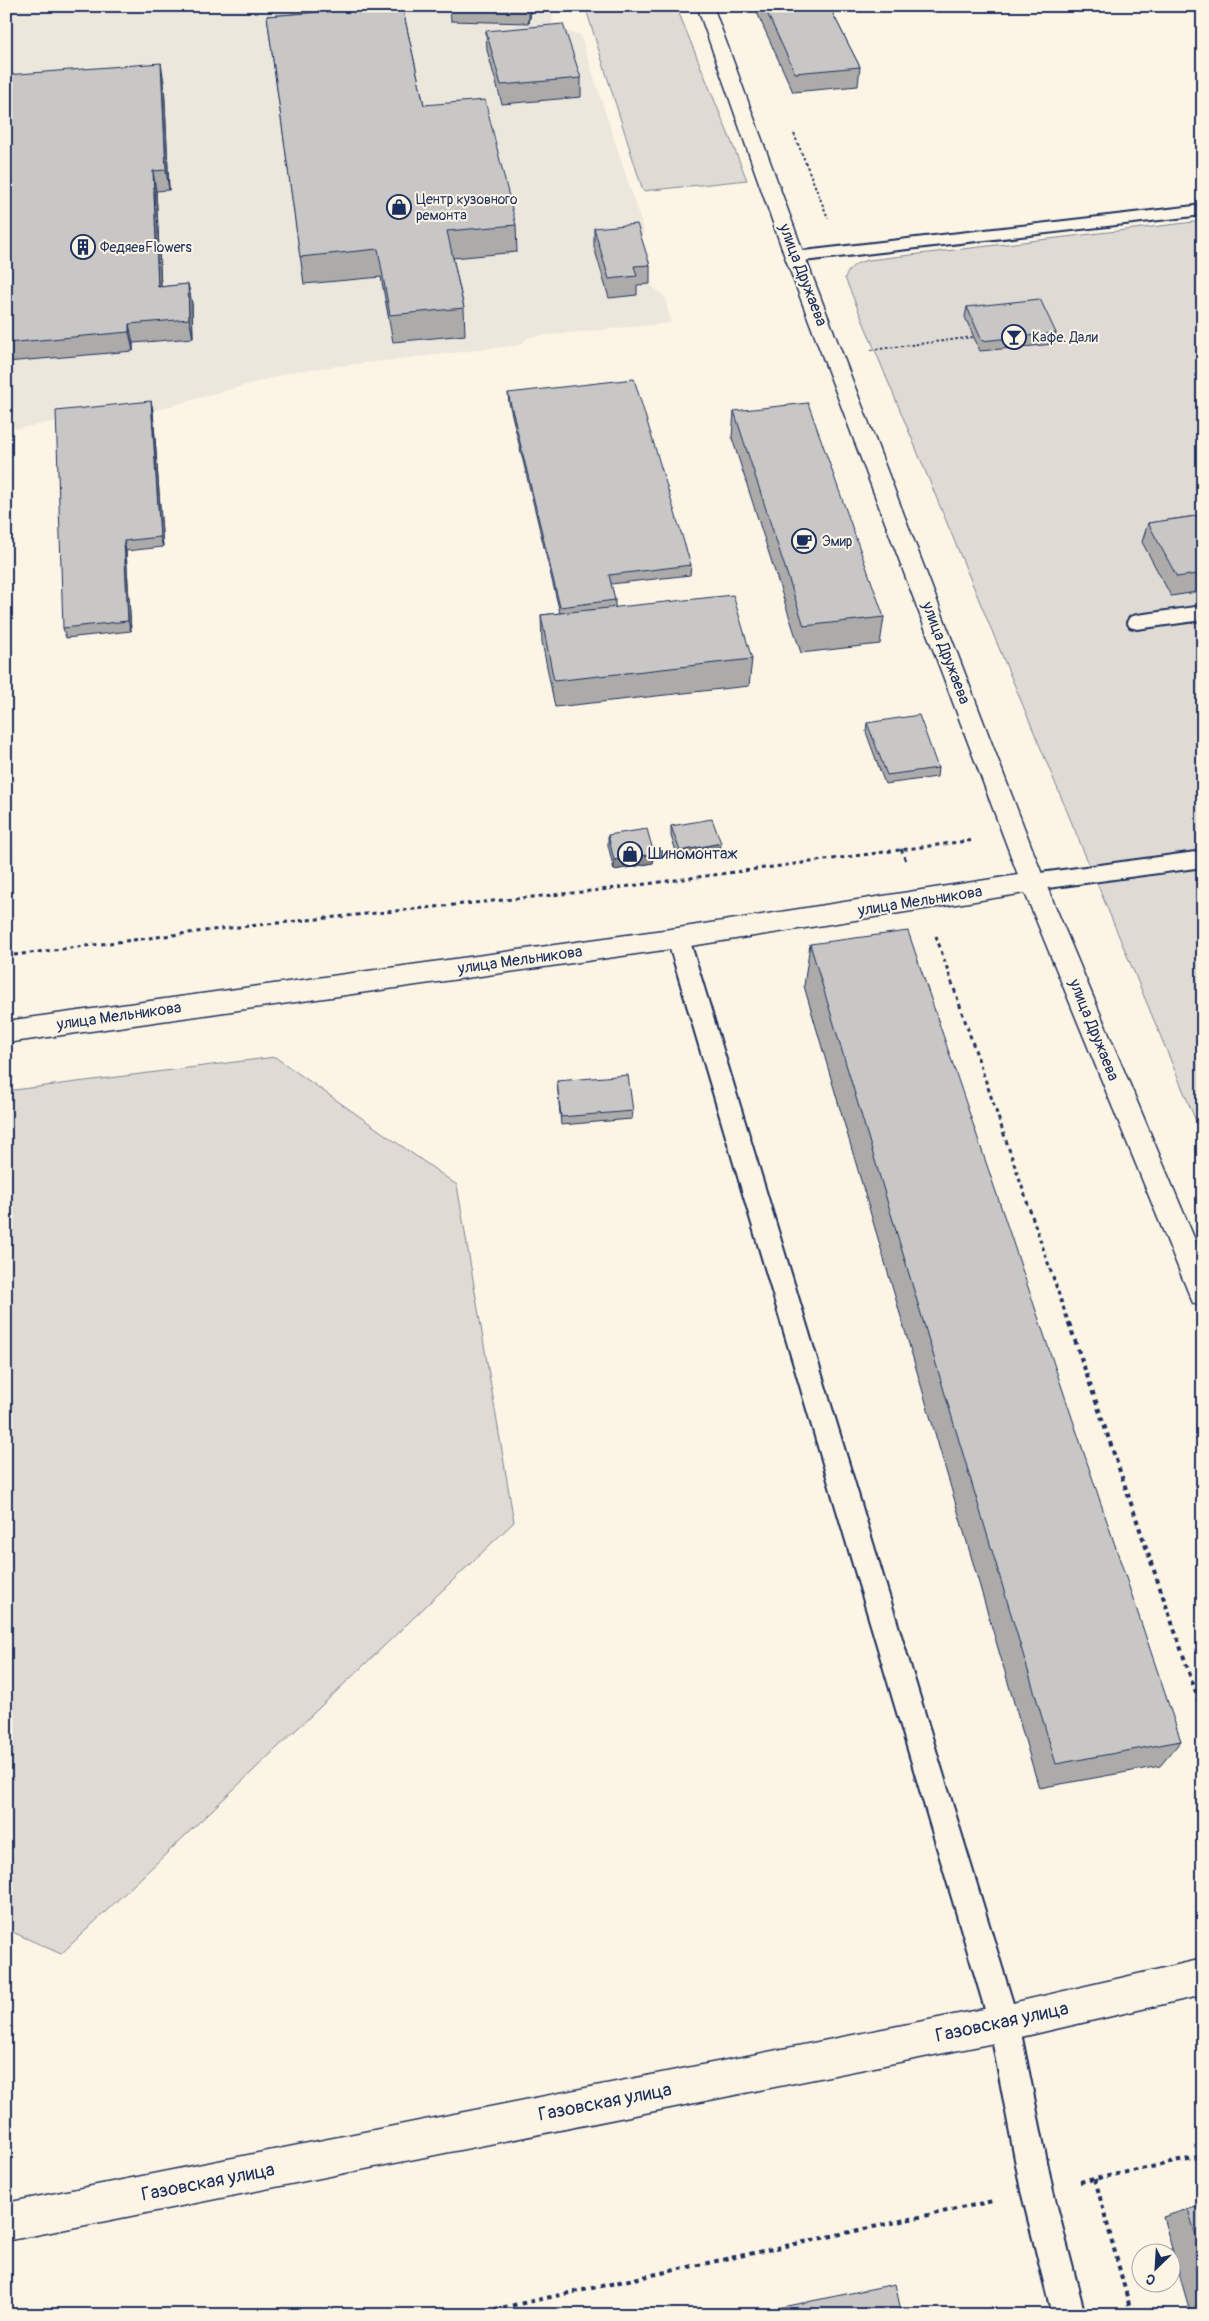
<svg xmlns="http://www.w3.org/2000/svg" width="1209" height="2321" font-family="Pangolin,sans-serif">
  <rect width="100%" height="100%" fill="#fcf5e5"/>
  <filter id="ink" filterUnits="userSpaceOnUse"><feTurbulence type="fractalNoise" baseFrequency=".02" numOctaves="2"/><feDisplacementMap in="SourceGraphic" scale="10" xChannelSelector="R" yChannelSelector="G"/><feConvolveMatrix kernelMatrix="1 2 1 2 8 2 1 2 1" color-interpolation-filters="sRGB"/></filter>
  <g filter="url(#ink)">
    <path fill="#ece7dc" d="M 6,6 L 554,6 L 551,31 L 580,34 L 644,231 L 636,243 L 650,284 L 665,297 L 671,323 L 529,337 L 520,345 L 296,371 L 153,411 L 59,421 L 14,429 L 7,713 L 15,863 L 6,865 Z"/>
    <path fill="#dfdbd4" stroke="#7d8599" d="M 585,6 L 676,6 L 747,180 L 643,191 Z
      M 1203,221 L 1203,1138 L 845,278 C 850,266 856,263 868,260 Z
      M 275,1057 L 457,1185 L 514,1522 L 61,1954 L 6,1929 L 6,1091 Z"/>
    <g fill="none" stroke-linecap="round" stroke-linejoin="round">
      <defs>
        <path id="service" d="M 1203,205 L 1203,215 L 795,262 L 789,260 L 787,257 L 789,254 L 795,252 Z
          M 1203,606 L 1203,620 L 1137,629 L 1130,627 L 1127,622 L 1130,617 L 1137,615 Z
          M 1203,851 L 1203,867 L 1033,890 L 1025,888 L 1022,882 L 1025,876 L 1033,874 Z
          M 678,929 L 686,932 L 689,938 L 1019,2023 L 1053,2191 L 1085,2315 L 1052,2315 L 1021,2191 L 989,2023 L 667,938 L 670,932 Z"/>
        <path id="minor" d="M 697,6 L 713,6 L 805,257 L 1045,882 L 1203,1259 L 1203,1307 L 1193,1303 L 1189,1294 L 1025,893 L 678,948 L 6,1043 L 6,1021 L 678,928 L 1018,875 L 785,257 Z
          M 1203,1959 L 1203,1995 L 1004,2041 L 6,2241 L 6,2203 L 1004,2005 Z"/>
      </defs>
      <use href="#service" stroke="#1b2f5e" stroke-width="4"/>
      <use href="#minor" stroke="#1b2f5e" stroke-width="3"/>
      <path stroke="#1b2f5e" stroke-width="2" stroke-dasharray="2.5 2.5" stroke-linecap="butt" d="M 794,134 L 828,218
        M 871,350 L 974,337"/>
      <path stroke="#1b2f5e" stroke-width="3" stroke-dasharray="4 4" stroke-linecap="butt" d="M 901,849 L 907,863
        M 936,936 L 1069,1324
        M 6,956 L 229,928 L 601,890 L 974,840"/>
      <path stroke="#1b2f5e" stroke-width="4" stroke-dasharray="4.5 4.5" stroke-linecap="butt" d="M 1069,1323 L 1203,1713
        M 1095,2179 L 1132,2315
        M 1080,2182 L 1203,2156
        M 468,2315 L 993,2201"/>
      <use href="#service" fill="#fcf5e5" fill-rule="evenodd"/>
      <use href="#minor" fill="#fcf5e5" fill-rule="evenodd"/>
    </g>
    <path fill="#acabaa" stroke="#1b2f5e" d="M 331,6 L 402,6 L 424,105 L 516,225 L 517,252 L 453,258 L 464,308 L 465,335 L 393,342 L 381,277 L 304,284 L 267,16 L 332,11 Z
      M 450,6 L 532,6 L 529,23 L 451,21 Z
      M 754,6 L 829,6 L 860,67 L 858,86 L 793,92 Z
      M 486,31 L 581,78 L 581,97 L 502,104 L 487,50 Z
      M 6,75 L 164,82 L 169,190 L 156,191 L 161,287 L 188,284 L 192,304 L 193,338 L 133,343 L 133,351 L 6,362 Z
      M 594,228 L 650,265 L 650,284 L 637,285 L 637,295 L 609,298 L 594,247 Z
      M 967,307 L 1056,333 L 1054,344 L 980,351 L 965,317 Z
      M 508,393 L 691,565 L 690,575 L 611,584 L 615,600 L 615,607 L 752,659 L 749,686 L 555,707 L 542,642 L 541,615 L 560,613 L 509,403 Z
      M 151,401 L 153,411 L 163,547 L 126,551 L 131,631 L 66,638 L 63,628 Z
      M 734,411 L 884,617 L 880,644 L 801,653 L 732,438 Z
      M 1203,515 L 1203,591 L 1171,596 L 1142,542 L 1148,523 Z
      M 867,723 L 938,768 L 937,777 L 885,784 L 866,732 Z
      M 671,826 L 720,853 L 679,860 L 671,836 Z
      M 608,835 L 654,854 L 653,863 L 614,870 L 608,845 Z
      M 810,944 L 1181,1741 L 1160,1766 L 1039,1788 L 804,986 Z
      M 557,1081 L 633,1111 L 632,1119 L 561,1125 Z
      M 1203,2206 L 1203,2315 L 1191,2315 L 1163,2217 L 1188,2209 Z"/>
    <path fill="#8c8b8b" stroke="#1b2f5e" d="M 529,6 L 532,6 L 529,23 Z
      M 161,63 L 164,82 L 169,190 L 166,170 Z
      M 153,171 L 156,191 L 162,306 L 158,287 Z
      M 188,284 L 192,304 L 193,338 L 189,319 Z
      M 129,324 L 133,343 L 133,351 L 129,332 Z
      M 151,401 L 153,411 L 163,547 L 160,537 Z
      M 124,541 L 126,551 L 131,631 L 128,621 Z
      M 721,843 L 720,853 L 679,860 L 680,851 Z
      M 654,854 L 653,863 L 614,870 L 614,860 Z"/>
    <path fill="#c8c7c6" stroke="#1b2f5e" d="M 333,6 L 402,6 L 424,105 L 485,100 L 516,225 L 447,231 L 464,308 L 390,315 L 378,249 L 300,257 L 267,16 L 334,11 Z
      M 764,6 L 829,6 L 860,67 L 795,73 Z
      M 563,24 L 581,78 L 501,85 L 486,31 Z
      M 161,63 L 166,170 L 153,171 L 158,287 L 188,284 L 189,319 L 129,324 L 129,332 L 6,343 L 6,75 Z
      M 637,224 L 650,265 L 634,266 L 637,276 L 609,279 L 594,228 Z
      M 1040,299 L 1056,333 L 982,341 L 967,307 Z
      M 634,379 L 691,565 L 609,575 L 615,600 L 560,607 L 508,393 Z
      M 151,401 L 160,537 L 124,541 L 128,621 L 63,628 L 56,411 Z
      M 808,403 L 884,617 L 804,626 L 734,411 Z
      M 1203,515 L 1203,573 L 1177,577 L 1148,523 Z
      M 733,595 L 752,659 L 554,681 L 541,615 Z
      M 919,715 L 938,768 L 887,775 L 867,723 Z
      M 712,819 L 721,843 L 680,851 L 671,826 Z
      M 647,829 L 654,854 L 614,860 L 608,835 Z
      M 908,931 L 1181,1741 L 1056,1764 L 810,944 Z
      M 628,1075 L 633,1111 L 561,1117 L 557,1081 Z
      M 1203,2206 L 1203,2260 L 1188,2209 Z
      M 895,2284 L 902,2315 L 743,2315 Z"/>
  </g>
  <defs>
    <symbol id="shop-ring" viewBox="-11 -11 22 22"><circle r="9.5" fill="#fcf5e5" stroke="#1b2f5e" stroke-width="1.5"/><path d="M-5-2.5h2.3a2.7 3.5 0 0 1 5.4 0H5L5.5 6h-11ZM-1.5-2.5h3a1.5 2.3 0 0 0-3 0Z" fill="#1b2f5e"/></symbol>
    <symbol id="building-ring" viewBox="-11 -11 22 22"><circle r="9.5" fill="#fcf5e5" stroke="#1b2f5e" stroke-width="1.5"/><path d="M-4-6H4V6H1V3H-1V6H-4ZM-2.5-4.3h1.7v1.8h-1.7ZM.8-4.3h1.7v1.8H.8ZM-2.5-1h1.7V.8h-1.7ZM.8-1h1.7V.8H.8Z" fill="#1b2f5e"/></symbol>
    <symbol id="bar-ring" viewBox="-11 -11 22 22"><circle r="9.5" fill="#fcf5e5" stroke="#1b2f5e" stroke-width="1.5"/><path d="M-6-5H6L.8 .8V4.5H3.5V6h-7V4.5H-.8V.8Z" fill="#1b2f5e"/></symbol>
    <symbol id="cafe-ring" viewBox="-11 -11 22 22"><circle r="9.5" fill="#fcf5e5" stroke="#1b2f5e" stroke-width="1.5"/><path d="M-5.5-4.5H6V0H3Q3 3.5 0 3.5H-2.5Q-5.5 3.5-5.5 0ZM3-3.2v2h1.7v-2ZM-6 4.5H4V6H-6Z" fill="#1b2f5e"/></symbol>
  </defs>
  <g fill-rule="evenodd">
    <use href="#shop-ring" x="385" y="193" width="28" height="28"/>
    <use href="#building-ring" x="69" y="233" width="28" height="28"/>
    <use href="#bar-ring" x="1000" y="323" width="28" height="28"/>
    <use href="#cafe-ring" x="790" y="527" width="28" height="28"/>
    <use href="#shop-ring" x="616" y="840" width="28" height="28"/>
  </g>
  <g text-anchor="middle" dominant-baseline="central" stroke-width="4" stroke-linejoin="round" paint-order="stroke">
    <g font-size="14" fill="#1b2f5e" stroke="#fcf5e5" text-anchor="start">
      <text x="416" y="199">Центр кузовного<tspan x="416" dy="16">ремонта</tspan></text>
      <text x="100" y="247">ФедяевFlowers</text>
      <text x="1032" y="337">Кафе. Дали</text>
      <text x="822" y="541">Эмир</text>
    </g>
    <g font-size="16" fill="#1b2f5e" stroke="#fcf5e5">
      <text transform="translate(803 275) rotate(69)">улица Дружаева</text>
      <text transform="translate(946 653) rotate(69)">улица Дружаева</text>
      <text transform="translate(920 901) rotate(-9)">улица Мельникова</text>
      <text transform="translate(520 960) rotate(-8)">улица Мельникова</text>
      <text transform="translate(119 1016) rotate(-8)">улица Мельникова</text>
      <text transform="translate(1094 1030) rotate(68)">улица Дружаева</text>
    </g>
    <g font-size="16" fill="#1b2f5e" stroke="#fcf5e5" text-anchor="start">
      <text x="648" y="854">Шиномонтаж</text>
    </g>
    <g font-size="19" fill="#1b2f5e" stroke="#fcf5e5">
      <text transform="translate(1002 2022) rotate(-12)">Газовская улица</text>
      <text transform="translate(605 2102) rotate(-11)">Газовская улица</text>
      <text transform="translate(208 2182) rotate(-11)">Газовская улица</text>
    </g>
  </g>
  <rect width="1209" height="2321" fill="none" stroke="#fcf5e5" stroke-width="25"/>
  <rect x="12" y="12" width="1184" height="2296" fill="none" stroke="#1b2f5e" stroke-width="2" filter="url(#ink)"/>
  <g transform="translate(1156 2268) rotate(205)"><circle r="24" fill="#fcf5e5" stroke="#a2a6af"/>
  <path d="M0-4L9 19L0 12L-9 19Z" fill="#1b2f5e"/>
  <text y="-8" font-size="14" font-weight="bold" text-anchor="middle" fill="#1b2f5e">С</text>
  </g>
</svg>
